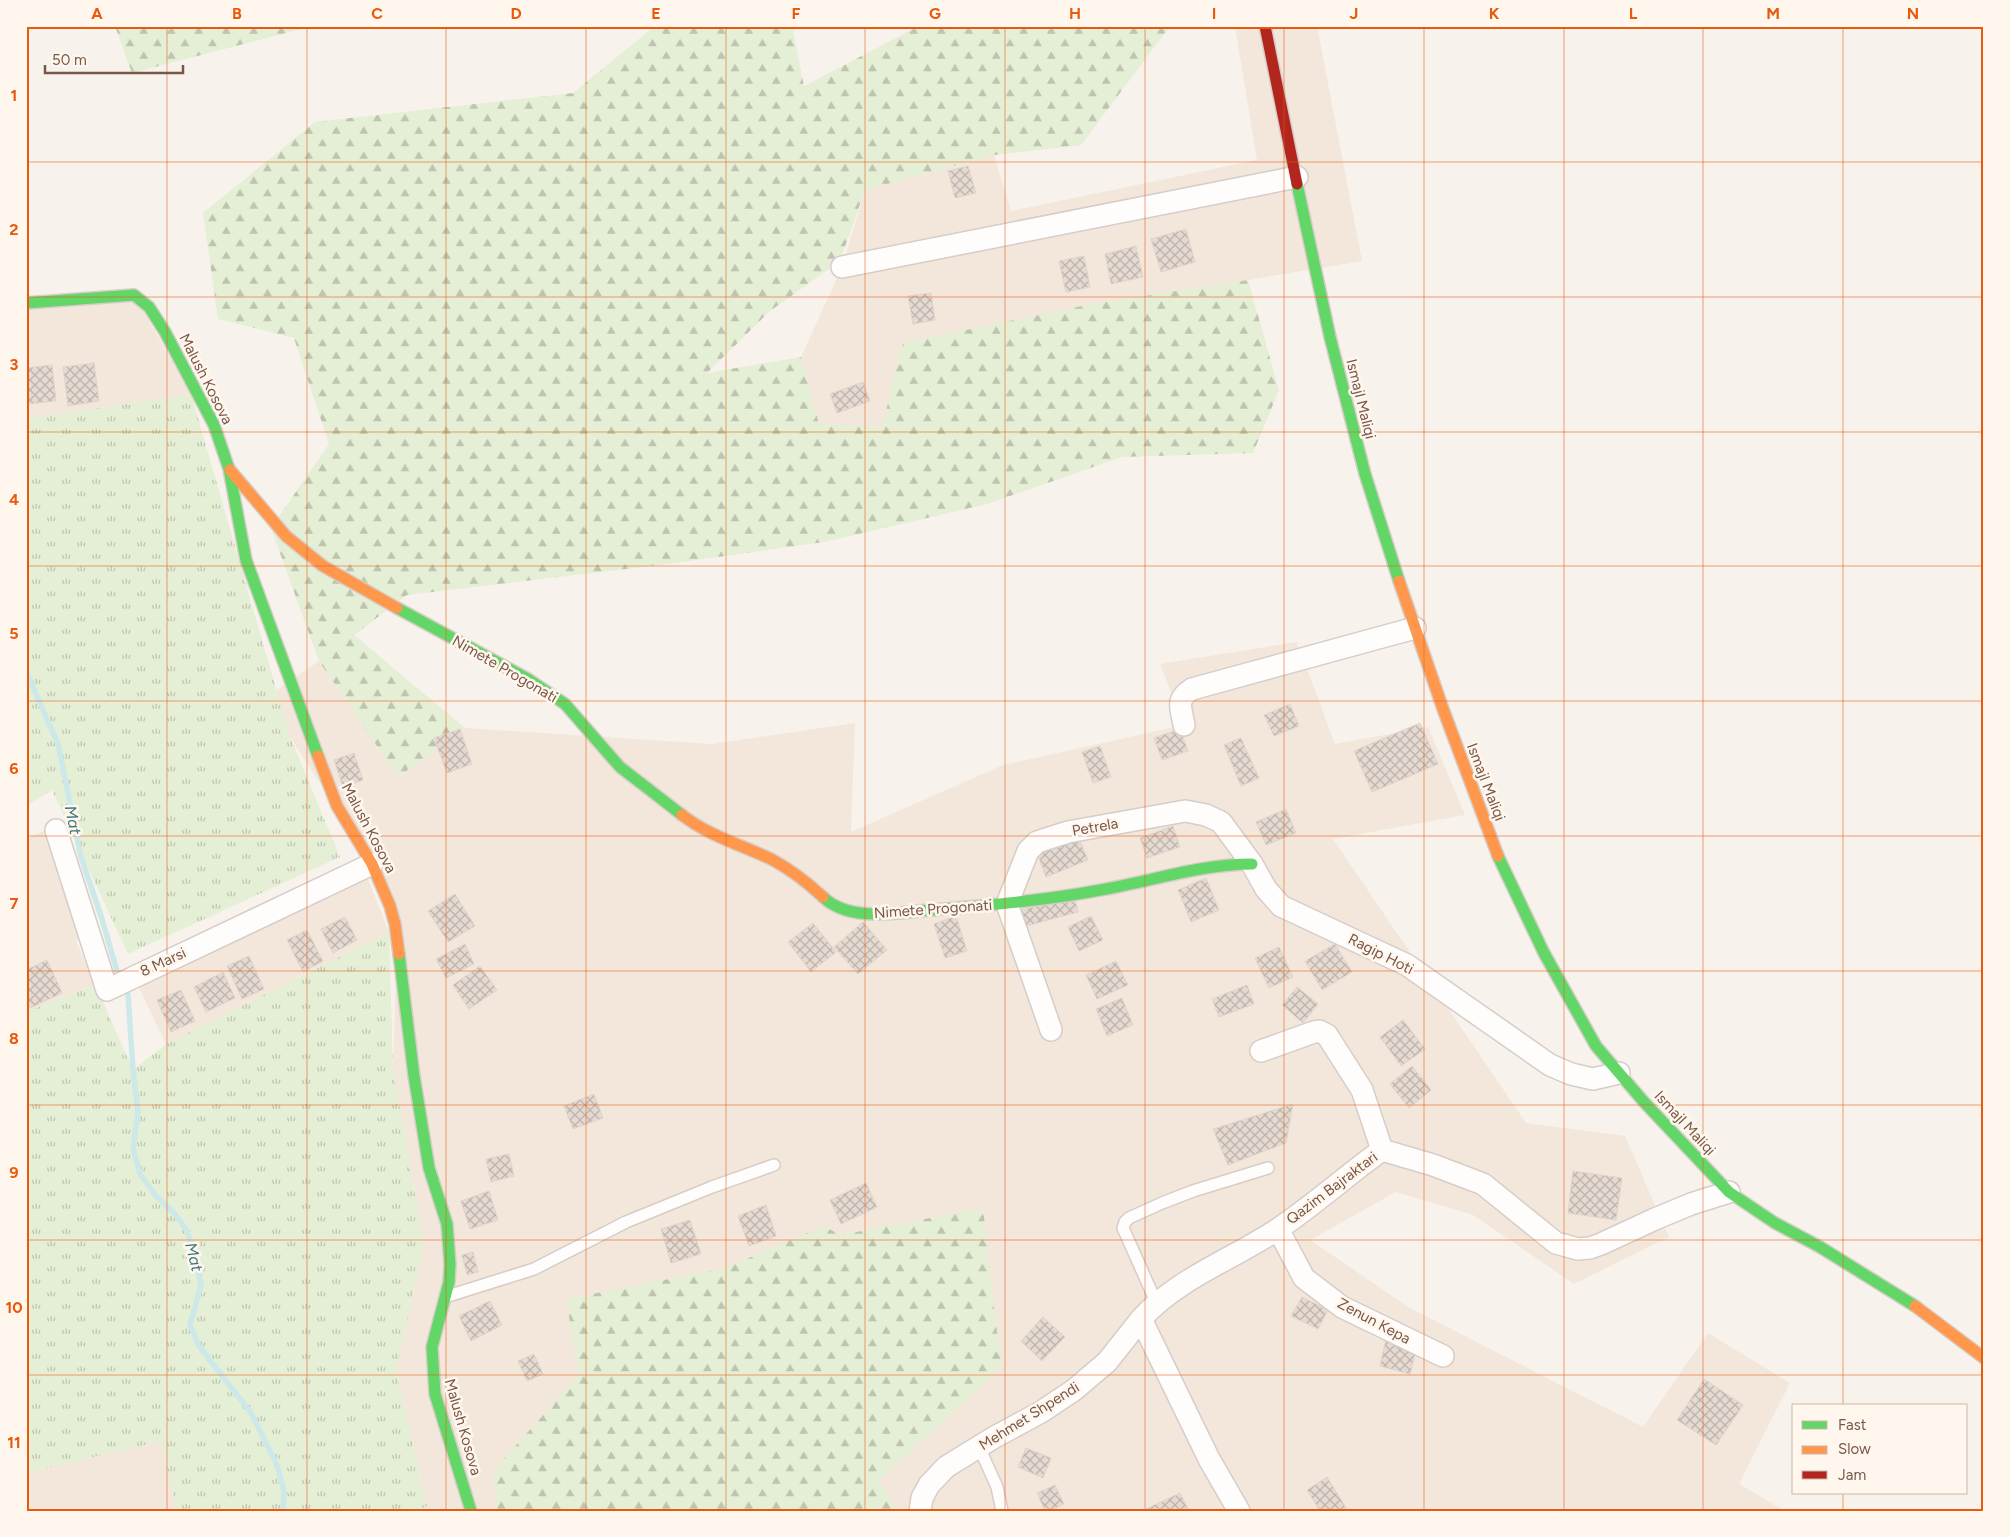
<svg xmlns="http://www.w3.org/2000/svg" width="2010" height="1537" font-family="Figtree,sans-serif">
  <defs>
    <pattern id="grass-tufts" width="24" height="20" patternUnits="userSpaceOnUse" patternTransform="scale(1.25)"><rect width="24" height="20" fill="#e4efd5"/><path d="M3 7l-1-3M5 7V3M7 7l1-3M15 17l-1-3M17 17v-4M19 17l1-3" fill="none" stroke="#bec4af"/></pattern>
    <pattern id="forest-firs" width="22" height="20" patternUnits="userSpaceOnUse" patternTransform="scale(1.25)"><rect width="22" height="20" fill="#e4efd5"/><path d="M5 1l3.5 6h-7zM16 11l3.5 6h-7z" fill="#bec4af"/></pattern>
    <pattern id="building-cross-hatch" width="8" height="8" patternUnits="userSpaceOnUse" patternTransform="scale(1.25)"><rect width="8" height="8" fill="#e4dad2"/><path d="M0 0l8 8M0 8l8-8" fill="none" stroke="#beb4ac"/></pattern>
  </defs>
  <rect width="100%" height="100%" fill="#f7f2eb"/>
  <path fill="#f3e7db" d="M 1235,26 L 1317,26 L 1362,261 L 1248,280 L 903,343 L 883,427 L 819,425 L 801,357 L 842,267 L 865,190 L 994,155 L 1011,211 L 1257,160 Z
    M 135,297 L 191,394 L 26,419 L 26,299 Z
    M 1297,642 L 1335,744 L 1428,727 L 1465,815 L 1333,839 L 1526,1123 L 1625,1136 L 1669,1237 L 1574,1284 L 1473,1215 L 1396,1192 L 1310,1240 L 1410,1308 L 1643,1427 L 1708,1333 L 1790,1383 L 1739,1484 L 1785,1511 L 416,1511 L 427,1505 L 396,1371 L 424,1244 L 393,1069 L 397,942 L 372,864 L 265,698 L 319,661 L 398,777 L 465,728 L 712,744 L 855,723 L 851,832 L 1003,765 L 1184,725 L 1160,664 Z
    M 44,831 L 83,938 L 76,941 L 95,984 L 26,1012 L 26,838 Z
    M 367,877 L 389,932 L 166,1044 L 138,986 Z
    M 161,1441 L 177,1511 L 26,1511 L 26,1473 Z"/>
  <path fill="url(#grass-tufts)" d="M 191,394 L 290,737 L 340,857 L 128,954 L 52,790 L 26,806 L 26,419 Z
    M 389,932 L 393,1069 L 424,1244 L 396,1371 L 427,1506 L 416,1511 L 177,1511 L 161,1441 L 26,1473 L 26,1012 L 95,984 L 133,1070 L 166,1044 Z"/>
  <path fill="url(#forest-firs)" d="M 115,26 L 313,26 L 132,73 Z
    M 655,26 L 792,26 L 804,86 L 919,26 L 1170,26 L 1081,145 L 994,155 L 865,190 L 840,261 L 770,311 L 707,373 L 801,357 L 819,424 L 882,427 L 903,343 L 1087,305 L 1248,280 L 1279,390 L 1253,453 L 1122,457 L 987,504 L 824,542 L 668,564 L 407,595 L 354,635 L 465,728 L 398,777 L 319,661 L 271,528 L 329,444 L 294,338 L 218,319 L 203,213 L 315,122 L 573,93 Z
    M 983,1208 L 995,1318 L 1002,1366 L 879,1481 L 897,1511 L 497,1511 L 493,1471 L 579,1375 L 566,1299 L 726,1268 L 823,1226 L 841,1235 Z"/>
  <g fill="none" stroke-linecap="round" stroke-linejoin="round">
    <path stroke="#cce8e9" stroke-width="5.5" d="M 26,671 L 58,744 L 81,857 L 102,919 L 117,971
      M 128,994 L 133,1070 L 138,1112 L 133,1148 L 140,1174 L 156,1196 L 175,1214 L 187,1231 L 196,1258 L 201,1285 L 190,1325 L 199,1346 L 251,1413 L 277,1465 L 284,1491 L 283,1511"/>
  </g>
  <path fill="url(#building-cross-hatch)" stroke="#e0d5cd" d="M 968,166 L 976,193 L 955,198 L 948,171 Z
    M 1186,229 L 1195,262 L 1161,272 L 1151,239 Z
    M 1136,246 L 1143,277 L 1111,284 L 1105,254 Z
    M 1084,256 L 1090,287 L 1066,292 L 1059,261 Z
    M 931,293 L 935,320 L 913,324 L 908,296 Z
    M 94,363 L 99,401 L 68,406 L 63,367 Z
    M 52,365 L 56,401 L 27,404 L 26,368 Z
    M 863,382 L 870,401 L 837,413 L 830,394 Z
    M 1290,704 L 1299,726 L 1274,736 L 1264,715 Z
    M 1420,723 L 1438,764 L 1372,792 L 1354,751 Z
    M 460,729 L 472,764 L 447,773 L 434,738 Z
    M 1180,729 L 1188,751 L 1162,760 L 1154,738 Z
    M 1241,738 L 1259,778 L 1241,786 L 1224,745 Z
    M 1100,746 L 1111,777 L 1093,783 L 1082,752 Z
    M 354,753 L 363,780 L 343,787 L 334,760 Z
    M 1286,809 L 1296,833 L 1266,845 L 1256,822 Z
    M 1173,826 L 1180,847 L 1147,858 L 1140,838 Z
    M 1077,834 L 1088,860 L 1046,877 L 1036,850 Z
    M 1206,878 L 1219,910 L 1191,922 L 1178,890 Z
    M 455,894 L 475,926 L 448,942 L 428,911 Z
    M 1074,896 L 1078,912 L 1026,926 L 1022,910 Z
    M 956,916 L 967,951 L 945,958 L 934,924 Z
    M 1091,916 L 1103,940 L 1079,951 L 1068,927 Z
    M 345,917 L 357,940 L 333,953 L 321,929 Z
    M 863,922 L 887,950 L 858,974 L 834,947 Z
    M 813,923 L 836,952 L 811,972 L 788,942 Z
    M 307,930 L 323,961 L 303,972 L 287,940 Z
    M 465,944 L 474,964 L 446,978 L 436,959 Z
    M 1335,944 L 1352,972 L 1322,990 L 1305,961 Z
    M 1279,947 L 1293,977 L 1269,988 L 1255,958 Z
    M 249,956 L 264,989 L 242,999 L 227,966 Z
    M 47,960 L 62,993 L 28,1009 L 26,1005 L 26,970 Z
    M 1116,961 L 1128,985 L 1097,999 L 1086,975 Z
    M 480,966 L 497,990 L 469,1009 L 453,985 Z
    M 223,972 L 235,998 L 206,1012 L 194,987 Z
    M 1247,985 L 1254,1004 L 1219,1017 L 1212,999 Z
    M 1297,987 L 1318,1004 L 1303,1023 L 1282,1005 Z
    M 181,990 L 195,1021 L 171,1032 L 157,1000 Z
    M 1122,998 L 1133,1025 L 1107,1036 L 1096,1009 Z
    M 1403,1020 L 1425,1049 L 1401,1066 L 1380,1037 Z
    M 1412,1066 L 1431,1090 L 1409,1108 L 1390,1084 Z
    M 594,1094 L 603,1118 L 573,1129 L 564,1106 Z
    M 1293,1104 L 1286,1143 L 1228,1165 L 1213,1129 Z
    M 509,1154 L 514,1176 L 491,1182 L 486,1159 Z
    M 1573,1171 L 1622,1178 L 1616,1220 L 1568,1213 Z
    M 866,1183 L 877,1207 L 841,1224 L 830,1200 Z
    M 489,1191 L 498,1220 L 470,1229 L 461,1201 Z
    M 766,1205 L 776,1236 L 749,1246 L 738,1216 Z
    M 690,1220 L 701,1254 L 671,1263 L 661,1229 Z
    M 473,1252 L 478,1272 L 467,1275 L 462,1255 Z
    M 1302,1297 L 1328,1310 L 1318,1329 L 1291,1316 Z
    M 490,1301 L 502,1325 L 471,1341 L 459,1316 Z
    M 1043,1317 L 1065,1337 L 1042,1361 L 1021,1341 Z
    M 1386,1339 L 1417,1346 L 1410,1374 L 1380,1366 Z
    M 534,1354 L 543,1374 L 527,1381 L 518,1361 Z
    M 1704,1379 L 1743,1405 L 1716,1445 L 1677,1420 Z
    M 1026,1448 L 1051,1458 L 1043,1478 L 1018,1467 Z
    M 1327,1477 L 1348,1511 L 1320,1511 L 1307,1490 Z
    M 1055,1485 L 1064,1504 L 1050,1511 L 1045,1511 L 1037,1493 Z
    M 1180,1493 L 1189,1511 L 1147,1511 L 1146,1509 Z"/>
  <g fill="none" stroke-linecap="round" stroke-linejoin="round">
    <defs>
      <path id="lane" d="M 445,1297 L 534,1269 L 626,1222 L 712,1187 L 774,1165
        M 1156,1302 L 1123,1228 L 1125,1222 L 1129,1218 L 1162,1203 L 1193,1191 L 1268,1168
        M 979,1447 L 997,1487 L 1002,1511"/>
      <path id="street" d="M 842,267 L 1297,177
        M 1184,725 C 1181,707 1175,700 1192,689 L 1415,628
        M 56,830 L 107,990 L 372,864
        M 1051,1030 L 1007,904 L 1028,851 L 1037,842 L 1068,832 L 1185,811 L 1206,815 L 1221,822 L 1252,864 L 1266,889 L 1281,906 L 1407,965 L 1550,1065 L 1571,1074 L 1593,1079 L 1619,1073
        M 1261,1051 L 1314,1032 L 1319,1031 L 1327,1035 L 1362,1090 L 1382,1150
        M 1278,1229 L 1304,1278 L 1342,1307 L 1443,1356
        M 920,1511 L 922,1498 L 929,1485 L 946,1467 L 993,1438 L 1041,1412 L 1074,1390 L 1107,1362 L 1141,1319
        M 1239,1511 L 1209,1459 L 1141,1319 C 1178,1278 1233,1259 1278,1229 C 1314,1205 1347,1175 1382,1150 L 1433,1165 L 1483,1184 L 1556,1243 L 1578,1249 L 1590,1248 L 1601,1244 L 1655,1219 L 1691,1204 L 1729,1192"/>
      <path id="fast" d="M 1297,184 L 1330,337 L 1365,474 L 1399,581
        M 26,303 L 134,295 L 149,307 L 165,332 L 214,425 L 229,469 L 246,560 L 318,756
        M 397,608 L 528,679 L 565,704 L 620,767 L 682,815
        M 1498,856 L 1544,953 L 1596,1046 L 1644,1102 L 1729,1192 L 1775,1223 L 1820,1247 L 1915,1306
        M 823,897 C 850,923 898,912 933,910 C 991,905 1049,900 1106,889 C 1155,880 1203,864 1252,864
        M 399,954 L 414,1076 L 429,1168 L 447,1224 L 450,1264 L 449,1282 L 432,1347 L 435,1394 L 471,1511"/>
      <path id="slow" d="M 230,470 L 286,536 L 323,566 L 397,608
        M 1399,581 L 1443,709 L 1498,856
        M 318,756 L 337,806 L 372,864 L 390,906 L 395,924 L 399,954
        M 682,815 C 709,836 742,845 773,860 C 791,870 808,883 823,897
        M 1915,1306 L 1984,1358"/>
      <path id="jam" d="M 1265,26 L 1297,184"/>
    </defs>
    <use href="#lane" stroke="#d6cdc8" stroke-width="14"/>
    <use href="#street" stroke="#d6cdc8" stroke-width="24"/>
    <use href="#fast" stroke="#d7cdc8" stroke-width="14"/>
    <use href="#slow" stroke="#d7cdc8" stroke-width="14"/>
    <use href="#jam" stroke="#d7cdc8" stroke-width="14"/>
    <use href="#lane" stroke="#fefdfc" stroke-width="11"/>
    <use href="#street" stroke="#fefdfc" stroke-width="21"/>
    <use href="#fast" stroke="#63d668" stroke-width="11"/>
    <use href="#slow" stroke="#ff974d" stroke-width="11"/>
    <use href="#jam" stroke="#b3261e" stroke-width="11"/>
  </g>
  <path fill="none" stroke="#e8590c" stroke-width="1" stroke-opacity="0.55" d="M 167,26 L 167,1511M 307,26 L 307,1511M 446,26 L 446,1511M 586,26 L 586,1511M 726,26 L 726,1511M 865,26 L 865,1511M 1005,26 L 1005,1511M 1145,26 L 1145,1511M 1284,26 L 1284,1511M 1424,26 L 1424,1511M 1564,26 L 1564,1511M 1703,26 L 1703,1511M 1843,26 L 1843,1406M 26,162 L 1984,162M 26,297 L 1984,297M 26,432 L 1984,432M 26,566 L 1984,566M 26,701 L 1984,701M 26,836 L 1984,836M 26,971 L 1984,971M 26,1105 L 1984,1105M 26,1240 L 1984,1240M 26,1375 L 1984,1375M 1843,1493 L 1843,1511"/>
  <g text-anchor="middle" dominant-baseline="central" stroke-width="5" stroke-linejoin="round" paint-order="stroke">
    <g font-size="15" fill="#785749" stroke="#fff7ed">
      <text transform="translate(206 379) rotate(63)">Malush Kosova</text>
      <text transform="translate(1361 399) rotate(76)">Ismajl Maliqi</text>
      <text transform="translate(505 669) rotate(30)">Nimete Progonati</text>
      <text transform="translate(1486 782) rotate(69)">Ismajl Maliqi</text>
      <text transform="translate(1095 827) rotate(-10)">Petrela</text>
      <text transform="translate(369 828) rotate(62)">Malush Kosova</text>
      <text transform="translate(933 909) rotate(-4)">Nimete Progonati</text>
      <text transform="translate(1381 954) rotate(27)">Ragip Hoti</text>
      <text transform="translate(163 962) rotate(-25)">8 Marsi</text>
      <text transform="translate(1685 1123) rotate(47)">Ismajl Maliqi</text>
      <text transform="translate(1332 1188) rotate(-37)">Qazim Bajraktari</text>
      <text transform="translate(1374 1321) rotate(28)">Zenun Kepa</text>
      <text transform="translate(1029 1416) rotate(-32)">Mehmet Shpendi</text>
      <text transform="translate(463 1427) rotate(74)">Malush Kosova</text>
    </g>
    <g font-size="16" font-style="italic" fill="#3c767e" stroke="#fff7ed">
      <text transform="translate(73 820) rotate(79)">Mat</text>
      <text transform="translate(194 1257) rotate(75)">Mat</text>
    </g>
  </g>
  <rect width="2010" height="1537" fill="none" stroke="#fff7ed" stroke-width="55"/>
  <rect x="1792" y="1404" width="175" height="90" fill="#fff7ed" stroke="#c9b7ab"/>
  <rect x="1802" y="1421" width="25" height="8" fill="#63d668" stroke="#c9b7ab"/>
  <text x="1838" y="1430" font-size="15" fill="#785749">Fast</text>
  <rect x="1802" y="1446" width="25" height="8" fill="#ff974d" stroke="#c9b7ab"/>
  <text x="1838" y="1454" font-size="15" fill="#785749">Slow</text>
  <rect x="1802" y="1471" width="25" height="8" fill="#b3261e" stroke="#c9b7ab"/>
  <text x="1838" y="1480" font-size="15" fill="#785749">Jam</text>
  <path d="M45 65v8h138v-8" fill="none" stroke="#785749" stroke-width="2.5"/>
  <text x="52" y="65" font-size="15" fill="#785749" stroke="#fff7ed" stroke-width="4" paint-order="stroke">50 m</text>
  <rect x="28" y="28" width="1954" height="1482" fill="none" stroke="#e8590c" stroke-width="2"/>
  <g font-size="16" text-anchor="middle" font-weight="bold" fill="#e8590c">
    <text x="97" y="19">A</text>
    <text x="237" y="19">B</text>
    <text x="377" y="19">C</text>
    <text x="516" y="19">D</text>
    <text x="656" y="19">E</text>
    <text x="796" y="19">F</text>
    <text x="935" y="19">G</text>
    <text x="1075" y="19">H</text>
    <text x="1214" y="19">I</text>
    <text x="1354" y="19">J</text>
    <text x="1494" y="19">K</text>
    <text x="1633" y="19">L</text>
    <text x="1773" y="19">M</text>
    <text x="1913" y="19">N</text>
    <text x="14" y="101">1</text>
    <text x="14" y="235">2</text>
    <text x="14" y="370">3</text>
    <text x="14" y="505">4</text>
    <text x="14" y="639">5</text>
    <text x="14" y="774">6</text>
    <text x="14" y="909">7</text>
    <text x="14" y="1044">8</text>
    <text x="14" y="1178">9</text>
    <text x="14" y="1313">10</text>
    <text x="14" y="1448">11</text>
  </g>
</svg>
